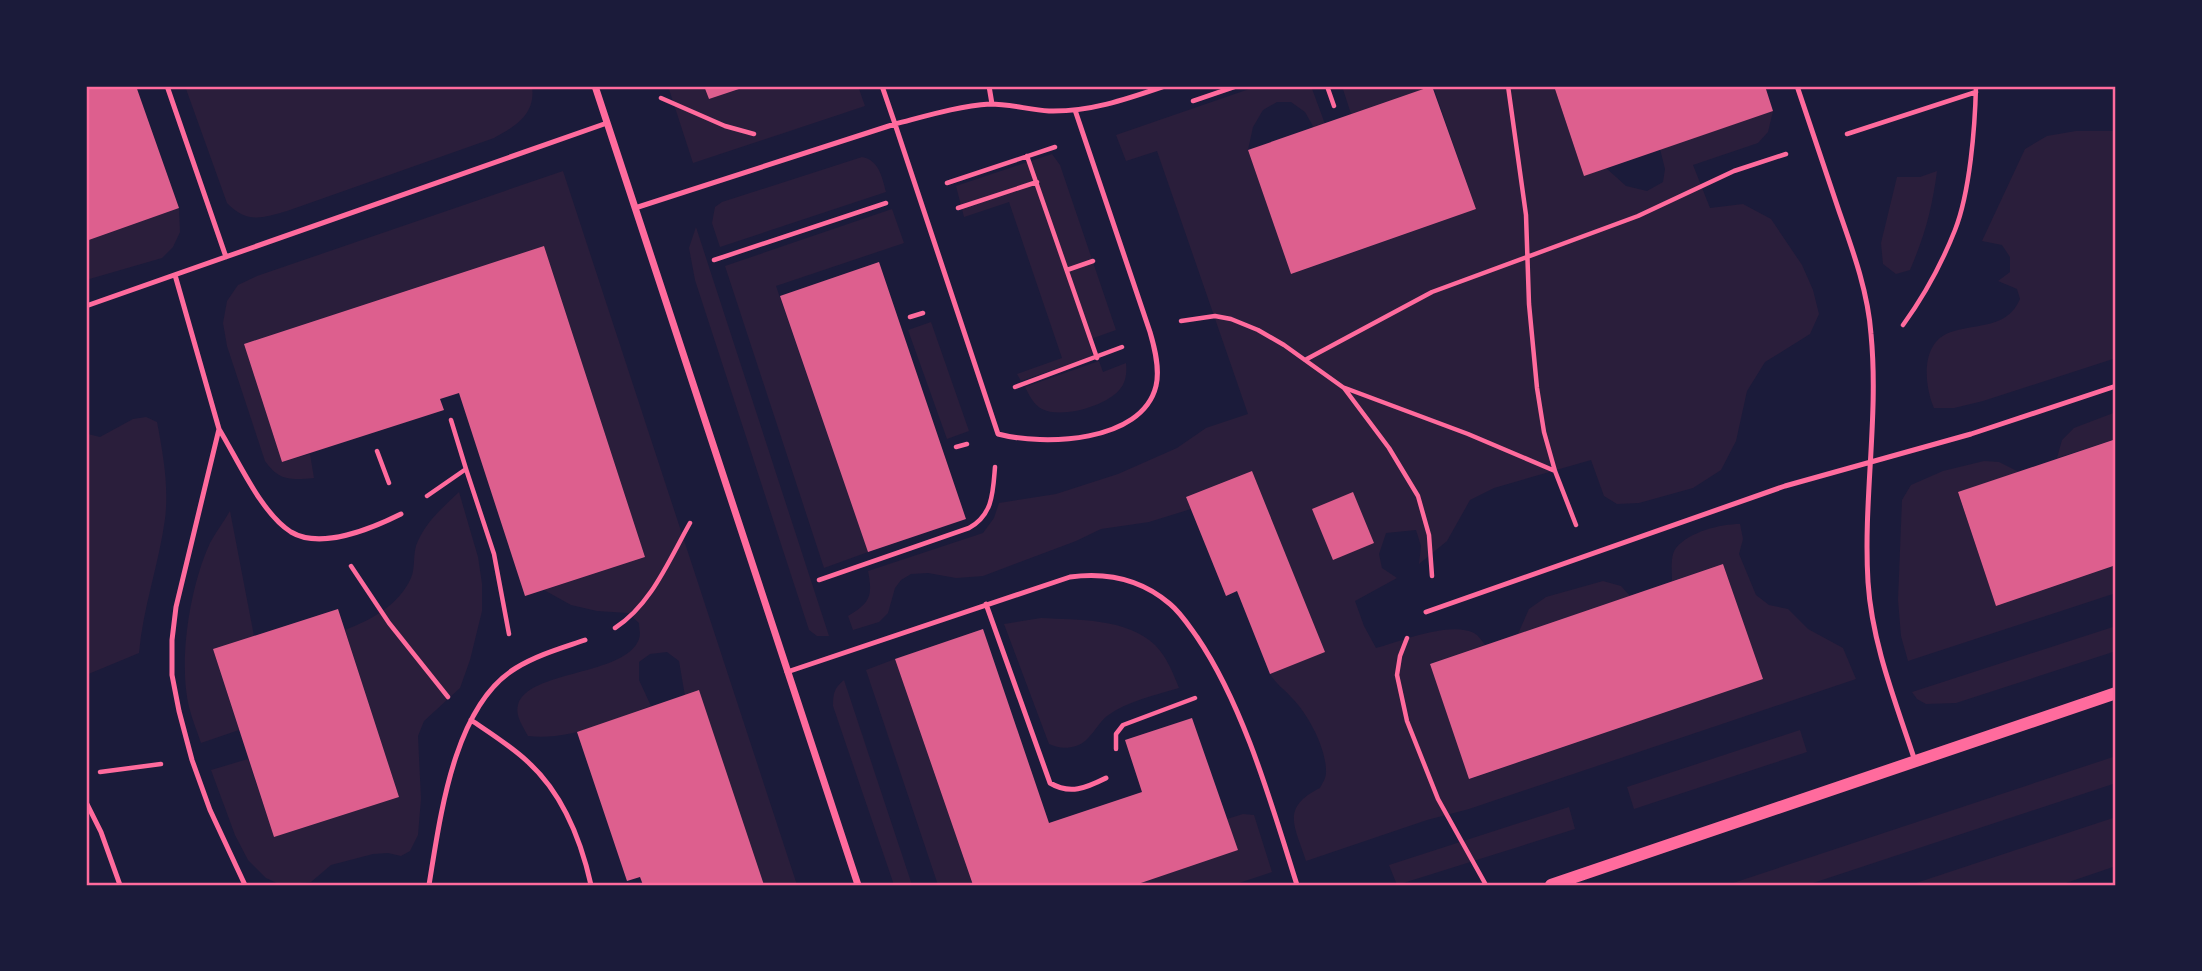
<svg xmlns="http://www.w3.org/2000/svg" width="2202" height="971" font-family="Raleway,sans-serif">
  <rect width="100%" height="100%" fill="#1b1b3a"/>
  <path fill="#2a1e3b" d="M 185,86 L 532,86 C 536,114 516,126 494,138 L 287,211 C 262,218 247,224 227,203 Z
    M 668,86 L 704,86 L 709,99 L 749,86 L 858,86 L 865,106 L 693,163 Z
    M 1258,86 L 1311,86 L 1325,124 L 1314,128 L 1305,112 L 1291,102 L 1277,102 L 1263,110 L 1253,127 L 1248,150 L 1292,274 L 1476,209 L 1433,86 L 1554,86 L 1584,175 L 1606,168 L 1626,186 L 1647,191 L 1663,182 L 1665,169 L 1660,149 L 1773,111 L 1768,132 L 1758,143 L 1693,165 L 1710,208 L 1743,204 L 1771,219 L 1802,265 L 1813,290 L 1819,314 L 1810,334 L 1765,362 L 1747,391 L 1736,441 L 1721,470 L 1693,488 L 1639,503 L 1617,504 L 1604,496 L 1591,460 L 1494,488 L 1470,500 L 1447,541 L 1419,564 L 1421,546 L 1416,530 L 1386,533 L 1379,554 L 1382,568 L 1397,578 L 1355,601 L 1364,626 L 1376,648 C 1402,641 1450,621 1474,633 C 1479,636 1482,641 1485,645 L 1430,664 L 1470,779 L 1762,679 L 1723,564 L 1672,581 C 1672,571 1670,556 1676,548 C 1689,532 1720,524 1740,524 L 1743,539 L 1739,554 L 1756,595 L 1769,605 L 1788,609 L 1808,629 L 1843,648 L 1856,679 L 1469,809 L 1427,820 L 1306,861 C 1295,826 1280,808 1320,788 C 1322,784 1326,778 1326,773 C 1327,749 1308,714 1292,698 C 1284,689 1276,684 1270,674 L 1324,652 L 1252,471 L 1186,497 L 1191,509 L 1149,522 L 1101,529 L 1076,541 L 983,576 L 956,578 L 928,573 L 911,574 L 901,580 L 895,588 L 888,613 L 879,622 L 853,630 L 848,616 C 870,603 873,596 868,571 L 983,533 L 994,518 L 999,503 L 1056,494 L 1118,474 L 1177,448 L 1206,428 L 1248,414 L 1157,151 L 1126,161 L 1116,135 Z
    M 1342,86 L 1432,86 L 1351,114 Z
    M 2076,131 L 2116,131 L 2116,358 L 1983,401 L 1954,408 L 1934,408 C 1924,385 1920,342 1951,332 C 1978,323 2007,329 2020,299 L 2017,289 L 1998,281 L 2010,272 L 2010,257 L 2002,245 L 1982,241 L 2025,149 L 2047,136 Z
    M 1052,154 L 1060,165 L 1116,330 L 1088,340 L 1093,356 L 1021,381 L 1017,374 L 1062,358 L 1009,202 L 964,217 L 956,186 Z
    M 862,157 C 879,160 882,177 886,192 L 720,247 L 712,223 L 715,207 L 722,202 Z
    M 563,171 L 797,885 L 764,885 L 699,691 L 685,696 L 679,661 L 667,652 L 650,654 L 639,662 L 639,680 L 651,706 C 612,720 570,741 528,736 C 523,726 515,716 518,705 C 527,670 626,676 639,639 C 641,634 639,628 639,623 L 628,613 L 597,611 L 571,605 L 544,590 L 645,557 L 544,246 L 244,344 L 282,462 L 310,454 L 314,478 C 291,480 279,481 265,461 L 227,346 L 223,323 L 227,301 L 238,285 L 257,276 Z
    M 1937,171 C 1932,209 1925,235 1910,270 L 1896,274 L 1883,264 L 1881,243 L 1897,177 L 1920,177 Z
    M 179,208 L 180,232 L 173,247 L 162,258 L 86,280 L 86,241 Z
    M 892,209 L 904,243 L 776,286 L 868,552 L 824,568 L 725,266 Z
    M 696,227 L 829,636 L 817,636 L 809,630 L 695,280 L 689,248 Z
    M 931,322 L 969,431 L 947,439 L 908,330 Z
    M 1099,361 L 1103,372 L 1126,363 C 1127,372 1126,382 1120,389 C 1107,406 1061,419 1042,409 C 1034,405 1029,395 1025,387 Z
    M 2116,412 L 2116,439 L 2057,458 L 2062,440 L 2074,428 Z
    M 146,417 L 157,422 C 163,453 169,487 165,519 C 159,564 143,607 139,653 L 86,675 L 86,430 L 88,434 L 100,437 L 133,419 Z
    M 1984,461 L 1999,462 L 2019,472 L 1958,493 L 1996,606 L 2116,565 L 2116,593 L 1908,661 L 1901,636 L 1898,600 L 1902,500 L 1911,485 L 1943,471 Z
    M 459,492 L 478,557 L 482,584 L 482,611 L 470,660 L 460,688 L 424,721 L 418,736 L 421,799 L 418,835 L 410,851 L 401,856 L 388,853 L 373,854 L 331,865 L 311,882 L 281,885 L 266,878 L 248,860 L 235,835 L 211,770 L 248,759 L 274,837 L 399,797 L 345,630 C 371,620 399,605 411,578 C 416,567 412,552 418,541 C 427,521 443,507 459,492 Z
    M 230,511 L 254,636 L 213,649 L 239,730 L 201,743 C 197,731 192,719 189,707 C 178,661 190,586 210,543 C 216,532 224,521 230,511 Z
    M 1603,581 L 1621,586 L 1630,596 L 1518,634 L 1529,609 L 1546,597 Z
    M 1041,618 C 1077,620 1127,618 1155,645 C 1167,657 1173,673 1179,688 C 1156,695 1127,701 1107,716 C 1096,725 1090,742 1076,746 C 1066,749 1058,748 1049,744 L 1004,624 Z
    M 2116,626 L 2116,651 L 1956,703 L 1926,704 L 1917,699 L 1912,692 Z
    M 895,659 L 973,885 L 938,885 L 866,670 Z
    M 844,680 L 912,885 L 894,885 L 833,706 C 833,694 834,688 844,680 Z
    M 1800,730 L 1807,752 L 1634,809 L 1627,787 Z
    M 2116,756 L 2116,783 L 1807,885 L 1727,885 Z
    M 1569,807 L 1575,829 L 1397,885 L 1389,865 Z
    M 1243,814 L 1254,815 L 1272,872 L 1233,885 L 1135,885 L 1237,850 L 1227,819 Z
    M 2116,817 L 2116,866 L 2060,885 L 1910,885 Z"/>
  <path fill="#dd5f8e" d="M 86,86 L 136,86 L 179,208 L 86,241 Z
    M 704,86 L 748,86 L 709,99 Z
    M 1432,86 L 1476,209 L 1291,274 L 1248,150 Z
    M 1554,86 L 1765,86 L 1773,111 L 1584,176 Z
    M 544,246 L 645,557 L 525,596 L 459,393 L 440,399 L 444,410 L 282,462 L 244,344 Z
    M 879,262 L 966,519 L 868,552 L 780,296 Z
    M 2116,439 L 2116,565 L 1996,606 L 1958,492 Z
    M 1252,471 L 1325,652 L 1270,674 L 1237,591 L 1226,596 L 1186,497 Z
    M 1353,492 L 1374,543 L 1333,560 L 1312,509 Z
    M 1723,564 L 1763,679 L 1469,779 L 1430,664 Z
    M 338,609 L 399,797 L 274,837 L 213,649 Z
    M 983,629 L 1049,823 L 1142,792 L 1125,740 L 1192,718 L 1238,850 L 1135,885 L 973,885 L 895,659 Z
    M 699,690 L 764,885 L 643,885 L 640,877 L 627,881 L 577,732 Z"/>
  <g fill="none" stroke-linecap="round" stroke-linejoin="round">
    <path stroke="#ff6b9d" stroke-width="4.5" d="M 1327,86 L 1334,106
      M 1508,86 L 1526,215 L 1529,304 L 1537,388 L 1544,432 L 1555,471 L 1576,525
      M 661,98 L 725,126 L 754,134
      M 1193,101 L 1237,86
      M 1847,134 L 1976,92
      M 1027,156 L 1097,358
      M 947,183 L 1055,147
      M 958,208 L 1037,182
      M 714,260 L 886,203
      M 1067,270 L 1093,261
      M 910,317 L 923,313
      M 1181,321 L 1215,316 L 1231,319 L 1258,330 L 1284,345 L 1344,388 L 1389,448 L 1418,496 L 1429,535 L 1432,576
      M 1903,325 C 1924,296 1942,263 1955,230 C 1970,192 1975,127 1976,86
      M 1305,360 L 1432,292 L 1638,216 L 1734,171 L 1786,154
      M 1015,387 L 1122,347
      M 1345,388 L 1468,434 L 1555,471
      M 451,420 L 466,469
      M 956,447 L 967,444
      M 377,451 L 389,483
      M 427,496 L 466,469 L 494,554 L 509,634
      M 351,566 L 389,623 L 448,697
      M 819,580 L 969,528 C 993,515 993,492 995,467
      M 615,628 C 651,605 669,560 690,523
      M 1407,638 L 1400,656 L 1397,675 L 1407,721 L 1438,799 L 1486,885
      M 1116,749 L 1116,734 L 1123,725 L 1195,698
      M 100,772 L 161,764"/>
    <path stroke="#ff6b9d" stroke-width="5" d="M 167,86 L 226,257
      M 882,86 L 895,124 C 926,116 958,106 990,104 C 1010,104 1030,110 1049,111 C 1090,112 1127,99 1165,86
      M 989,86 L 992,104
      M 1797,86 C 1811,128 1825,169 1839,211 C 1853,251 1868,292 1871,334 C 1879,417 1863,499 1868,582 C 1872,644 1896,703 1915,761
      M 635,208 L 895,124 L 998,434 C 1043,446 1142,443 1156,386 C 1160,369 1155,349 1150,332 L 1075,110
      M 175,275 L 219,429 L 176,607 L 172,640 L 172,675 L 179,711 L 192,760 L 210,810 L 245,885
      M 86,306 L 607,123
      M 219,429 C 238,460 261,513 291,532 C 321,550 373,528 401,514
      M 986,604 L 1050,783 C 1070,795 1086,788 1106,778
      M 1426,612 L 1785,486 L 1971,434 L 2116,386
      M 787,672 L 1070,577 C 1107,572 1142,580 1170,604 C 1181,613 1189,626 1197,637 C 1244,706 1272,806 1297,885
      M 471,720 C 490,733 511,746 528,762 C 563,794 581,840 591,885
      M 86,802 L 101,832 L 120,885
      M 429,885 C 440,819 453,706 516,668 C 537,655 562,648 585,640"/>
    <path stroke="#ff6b9d" stroke-width="7" d="M 595,86 L 858,885"/>
    <path stroke="#ff6b9d" stroke-width="12" d="M 1551,885 L 2116,693"/>
  </g>
  <rect width="2202" height="971" fill="none" stroke="#1b1b3a" stroke-width="175"/>
  <rect x="88" y="88" width="2026" height="796" fill="none" stroke="#ff6b9d" stroke-width="2.5"/>
</svg>
